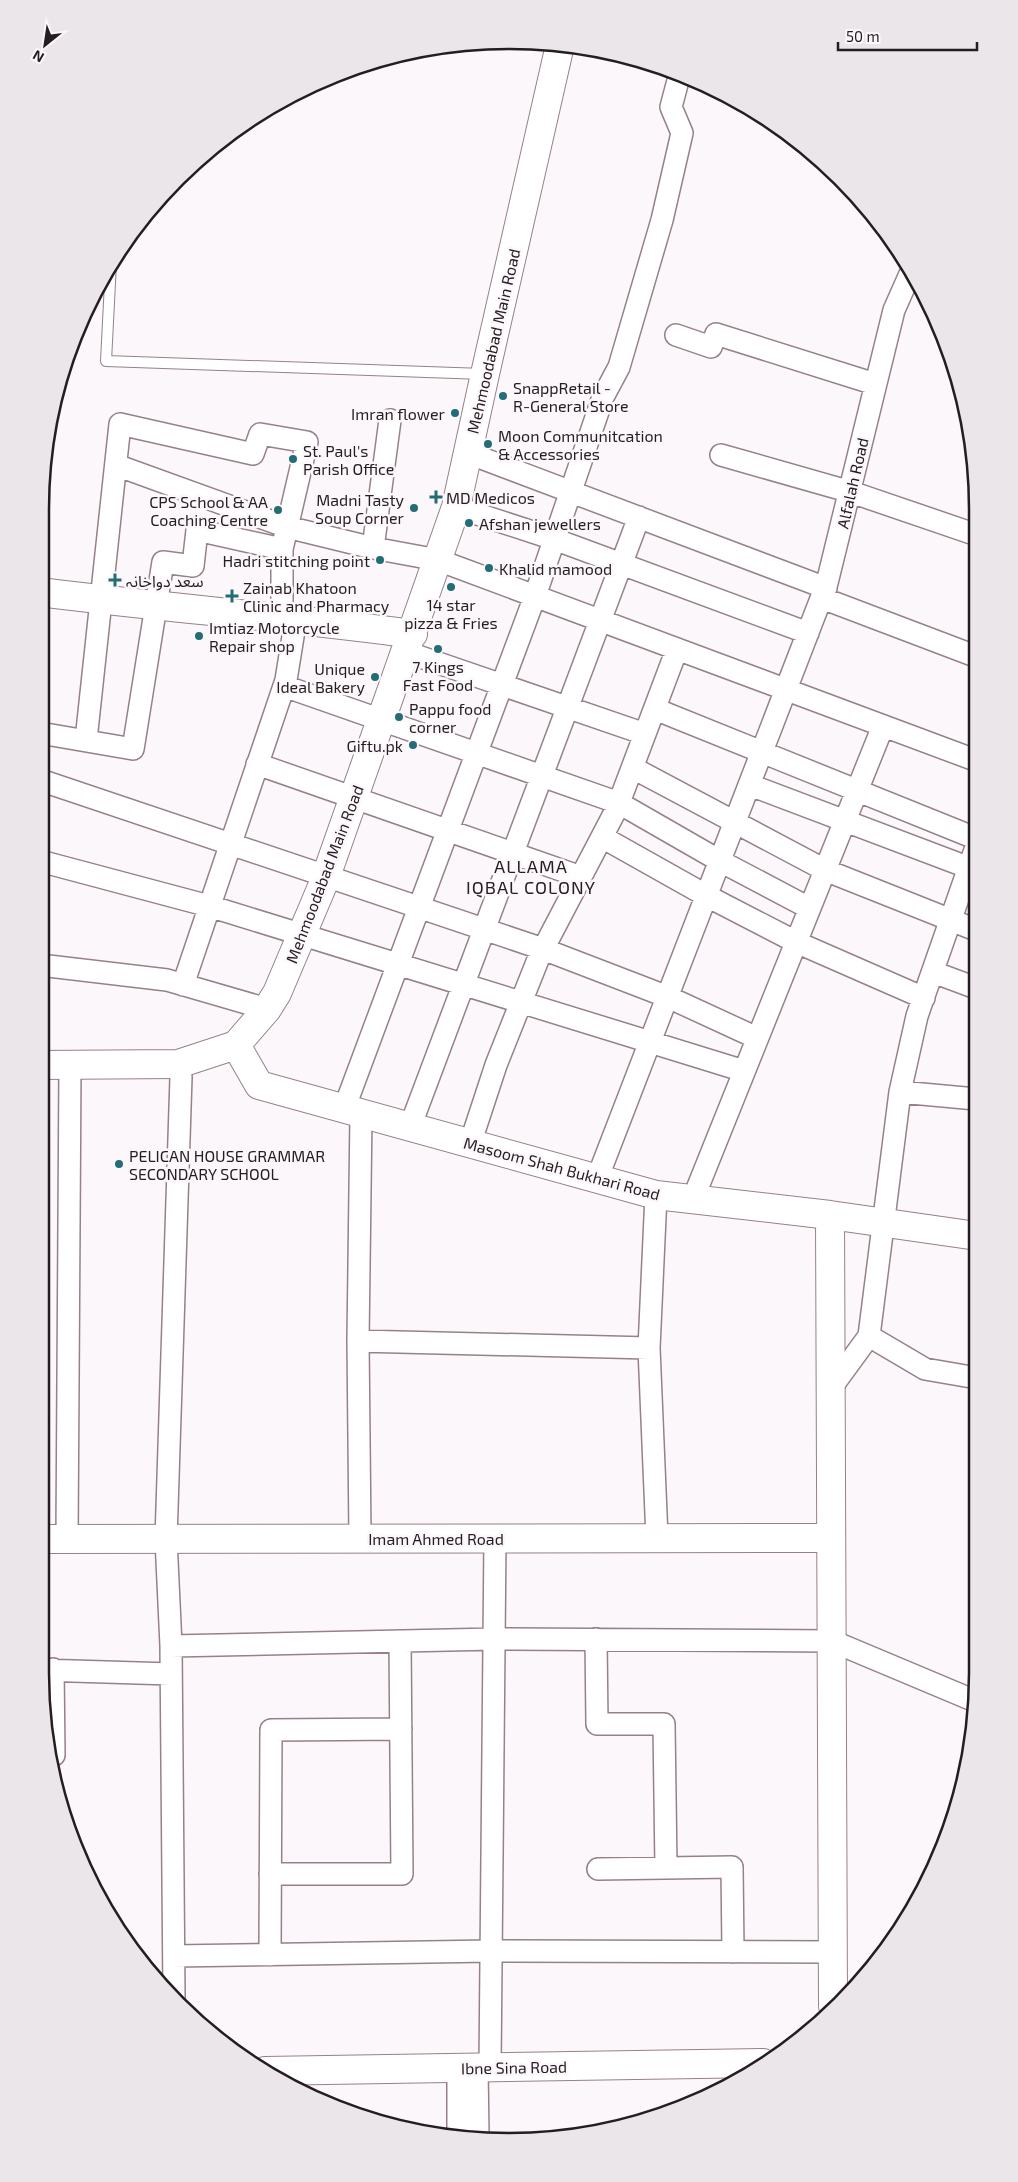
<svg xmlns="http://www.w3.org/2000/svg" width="1018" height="2182" font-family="'Exo 2','Noto Sans Arabic',sans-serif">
  <rect width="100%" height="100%" fill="#fcf7fa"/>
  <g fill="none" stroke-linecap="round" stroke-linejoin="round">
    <defs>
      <path id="lane" d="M 111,263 L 106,361 L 484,374"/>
      <path id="street" d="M 676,335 L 711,347 L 716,334 L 875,384
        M 468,453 L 826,588
        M 721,455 L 851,492 L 974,534
        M 116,465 L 287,527 L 373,548 L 438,560 L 975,760
        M 456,507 L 554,539 L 808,633
        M 373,548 L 390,420
        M 822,598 L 975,656
        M 406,652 L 645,734
        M 284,686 L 619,803 L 720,861 L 809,908
        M 655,709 L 975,838
        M 40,733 L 133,749 L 163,562 L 193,566 L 197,530 L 282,549
        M 86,740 L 120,424 L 253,454 L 260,434 L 307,442 L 282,549 L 282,618
        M 257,764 L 581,877
        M 633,768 L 825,870 L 976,930
        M 40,780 L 543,949 L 668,997 L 757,1038
        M 750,785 L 975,870
        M 602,837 L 707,896 L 796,942 L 924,998
        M 40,861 L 209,906 L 744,1071
        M 40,965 L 167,980 L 267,1009
        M 933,972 L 976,988
        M 183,985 L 286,680 L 296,618
        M 900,1092 L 976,1099
        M 344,1109 L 535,596 L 603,397 L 619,367 L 662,220 L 682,133 L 671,107 L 680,73
        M 410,1127 L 639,517
        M 470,1144 L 496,1065 L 539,957 L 617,808 L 677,649
        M 597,1179 L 827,583 L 894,310 L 910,274
        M 656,1195 L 649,1348 L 657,1538
        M 693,1199 L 883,726
        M 869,1336 L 925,1369 L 977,1378
        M 358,1341 L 649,1348
        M 831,1388 L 869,1336 L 900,1092 L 917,1016 L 975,850
        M 360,1538 L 358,1341 L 361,1114
        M 67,1539 L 70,1065
        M 596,1639 L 597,1724 L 664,1724 L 666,1868
        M 171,1646 L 494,1639 L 832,1641 L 975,1701
        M 53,1669 L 54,1755
        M 40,1670 L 171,1674
        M 598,1869 L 732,1867 L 733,1952
        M 270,1874 L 402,1874 L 400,1641
        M 270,1955 L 271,1730 L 401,1729
        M 174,1956 L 491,1951 L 833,1952
        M 174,1997 L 171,1646 L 166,1539 L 181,1077 L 178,1064
        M 490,2067 L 495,1538
        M 477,2068 L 478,2135
        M 458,2134 L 458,2068"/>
      <path id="secondary" d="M 40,592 C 164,608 289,617 413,634
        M 236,1045 L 259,1085 L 656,1195 L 830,1215 L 977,1236
        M 40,1065 L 178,1064 L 236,1045 L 267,1009 L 277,993 L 324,882 L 456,507 L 485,374 L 560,45
        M 830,1215 L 833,2006
        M 40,1539 L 831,1538
        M 265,2071 L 763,2063"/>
    </defs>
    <use href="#lane" stroke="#96808c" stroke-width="12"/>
    <use href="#street" stroke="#96808c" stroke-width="24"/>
    <use href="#secondary" stroke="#96808c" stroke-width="30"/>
    <use href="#lane" stroke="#fff" stroke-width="10"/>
    <use href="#street" stroke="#fff" stroke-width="21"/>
    <use href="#secondary" stroke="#fff" stroke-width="28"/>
  </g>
  <g fill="#236d75" stroke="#fcf7fa" stroke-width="2">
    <circle cx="503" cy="396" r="5"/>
    <circle cx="455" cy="413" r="5"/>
    <circle cx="488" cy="444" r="5"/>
    <circle cx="293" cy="459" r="5"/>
    <path d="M433.5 489.5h5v5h5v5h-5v5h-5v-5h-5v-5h5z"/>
    <circle cx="414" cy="508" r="5"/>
    <circle cx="278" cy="510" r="5"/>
    <circle cx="469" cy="523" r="5"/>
    <circle cx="380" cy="560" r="5"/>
    <circle cx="489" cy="568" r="5"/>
    <path d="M112.5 572.5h5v5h5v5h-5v5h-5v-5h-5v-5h5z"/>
    <circle cx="451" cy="587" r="5"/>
    <path d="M229.5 588.5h5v5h5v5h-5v5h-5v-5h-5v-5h5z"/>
    <circle cx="199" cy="636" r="5"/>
    <circle cx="438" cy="649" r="5"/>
    <circle cx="375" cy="677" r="5"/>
    <circle cx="399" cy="717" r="5"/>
    <circle cx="413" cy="745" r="5"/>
    <circle cx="119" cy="1164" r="5"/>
  </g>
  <g text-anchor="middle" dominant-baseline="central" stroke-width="5" stroke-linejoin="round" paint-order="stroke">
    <g font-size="16" fill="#251d21" stroke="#fcf7fa">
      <text transform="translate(493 341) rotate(-77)">Mehmoodabad Main Road</text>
      <text transform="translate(852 483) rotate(-77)">Alfalah Road</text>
      <text transform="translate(324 874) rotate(-69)">Mehmoodabad Main Road</text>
      <text transform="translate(562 1168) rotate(15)">Masoom Shah Bukhari Road</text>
      <text x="436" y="1538">Imam Ahmed Road</text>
      <text transform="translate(514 2067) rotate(-1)">Ibne Sina Road</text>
    </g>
    <g font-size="16" fill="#251d21" stroke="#fcf7fa" text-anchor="start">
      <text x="513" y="387">SnappRetail -<tspan x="513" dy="18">R-General Store</tspan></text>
      <text x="445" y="413" text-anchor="end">Imran flower</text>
      <text x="498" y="435">Moon Communitcation<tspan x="498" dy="18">&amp; Accessories</tspan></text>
      <text x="303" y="450">St. Paul's<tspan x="303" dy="18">Parish Office</tspan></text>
      <text x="446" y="497">MD Medicos</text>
      <text x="404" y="499" text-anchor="end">Madni Tasty<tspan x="404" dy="18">Soup Corner</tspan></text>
      <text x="268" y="501" text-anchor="end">CPS School &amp; AA<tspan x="268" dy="18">Coaching Centre</tspan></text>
      <text x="479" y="523">Afshan jewellers</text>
      <text x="370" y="560" text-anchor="end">Hadri stitching point</text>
      <text x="499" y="568">Khalid mamood</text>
      <text x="126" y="580">سعد دواخانہ</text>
      <text x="243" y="587">Zainab Khatoon<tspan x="243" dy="18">Clinic and Pharmacy</tspan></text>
      <text x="451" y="604" text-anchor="middle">14 star<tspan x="451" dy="18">pizza &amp; Fries</tspan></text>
      <text x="209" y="627">Imtiaz Motorcycle<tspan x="209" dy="18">Repair shop</tspan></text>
      <text x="438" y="666" text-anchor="middle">7 Kings<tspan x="438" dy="18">Fast Food</tspan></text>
      <text x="365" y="668" text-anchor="end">Unique<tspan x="365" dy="18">Ideal Bakery</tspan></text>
      <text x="409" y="708">Pappu food<tspan x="409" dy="18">corner</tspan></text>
      <text x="403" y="745" text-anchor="end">Giftu.pk</text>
      <text x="129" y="1155">PELICAN HOUSE GRAMMAR<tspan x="129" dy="18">SECONDARY SCHOOL</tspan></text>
    </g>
    <g font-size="18" letter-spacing="1" fill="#251d21" stroke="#fcf7fa">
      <text x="531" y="866">ALLAMA<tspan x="531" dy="21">IQBAL COLONY</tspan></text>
    </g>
  </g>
  <path d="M0 0H1018V2182H0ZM509 49H509A460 460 0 0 1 969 509V1673A460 460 0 0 1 509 2133H509A460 460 0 0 1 49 1673V509A460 460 0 0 1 509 49Z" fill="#ebe6e9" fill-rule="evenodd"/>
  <path fill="none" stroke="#251d21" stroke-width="2.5" d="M509 49H509A460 460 0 0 1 969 509V1673A460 460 0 0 1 509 2133H509A460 460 0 0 1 49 1673V509A460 460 0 0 1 509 49Z"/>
  <g transform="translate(45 45) rotate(210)" stroke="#fcf7fa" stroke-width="4" paint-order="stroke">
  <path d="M0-4L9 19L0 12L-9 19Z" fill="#251d21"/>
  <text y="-8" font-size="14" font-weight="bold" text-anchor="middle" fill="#251d21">N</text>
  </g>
  <path d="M838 42v8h139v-8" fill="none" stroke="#251d21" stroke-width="2.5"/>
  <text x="846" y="42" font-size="15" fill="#251d21" stroke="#fcf7fa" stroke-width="4" paint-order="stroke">50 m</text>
</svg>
